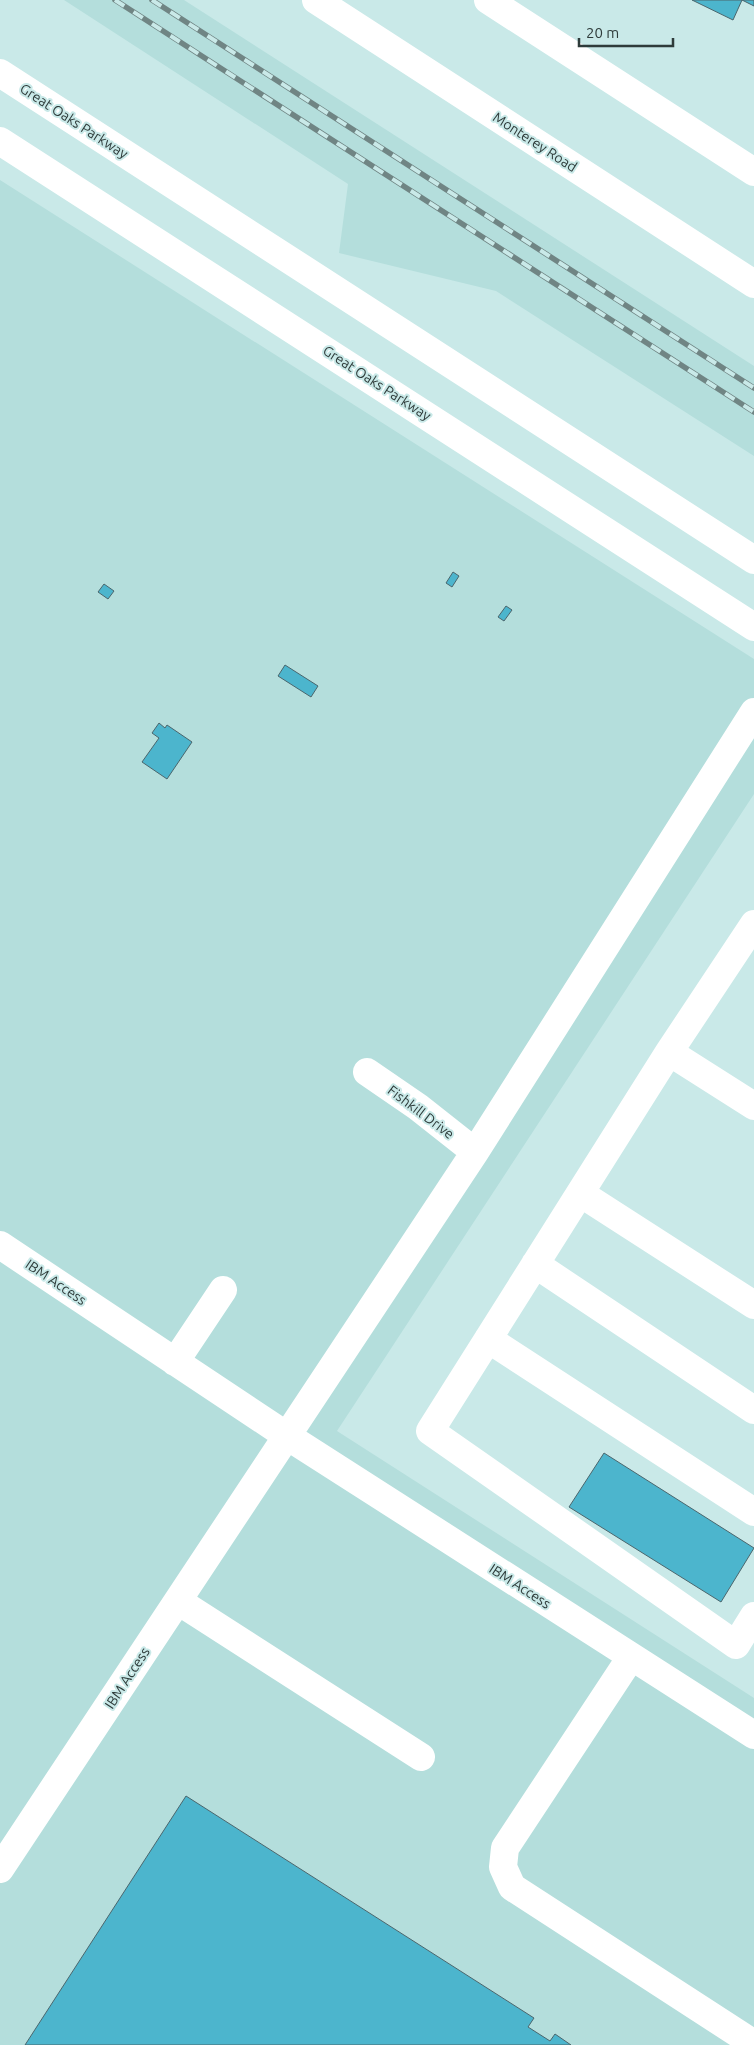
<svg xmlns="http://www.w3.org/2000/svg" width="754" height="2045" font-family="Ubuntu,sans-serif">
  <rect width="100%" height="100%" fill="#c9e9e8"/>
  <path fill="#b4dedc" d="M 64,0 L 184,0 L 754,366 L 754,456 L 496,291 L 339,253 L 348,184 Z
    M 0,180 L 754,659 L 754,794 L 337,1431 L 754,1698 L 754,2045 L 0,2045 Z"/>
  <path fill="#4cb5cd" stroke="#4b666d" d="M 692,0 L 754,0 L 754,6 L 742,0 L 733,20 Z
    M 453,572 L 459,576 L 452,587 L 446,583 Z
    M 104,584 L 114,591 L 108,599 L 98,592 Z
    M 506,606 L 512,610 L 504,621 L 498,617 Z
    M 285,665 L 318,686 L 311,697 L 278,676 Z
    M 159,723 L 165,728 L 167,725 L 192,742 L 167,779 L 142,762 L 159,738 L 152,733 Z
    M 604,1453 L 754,1548 L 721,1602 L 569,1507 Z
    M 186,1796 L 534,2018 L 528,2027 L 550,2041 L 555,2034 L 571,2045 L 25,2045 Z"/>
  <g fill="none" stroke-linecap="round" stroke-linejoin="round">
    <path stroke="#fff" stroke-width="28" d="M 754,924 L 669,1052 L 430,1431 L 736,1645 L 754,1616
      M 669,1052 L 754,1106
      M 367,1072 L 418,1107 L 475,1152
      M 580,1193 L 754,1305
      M 0,1245 L 287,1436 L 754,1735
      M 535,1264 L 754,1410
      M 488,1339 L 754,1512
      M 175,1362 L 223,1290
      M 178,1601 L 421,1757
      M 631,1657 L 505,1848 L 503,1867 L 512,1887 L 745,2038
      M 0,1869 L 475,1152 L 754,712"/>
    <path stroke="#fff" stroke-width="28" d="M 316,0 L 754,284
      M 488,0 L 754,172
      M 0,73 L 754,560
      M 0,141 L 754,627"/>
    <defs>
      <path id="rail" d="M 115,0 L 754,412
        M 152,0 L 754,388"/>
    </defs>
    <use href="#rail" stroke="#708584" stroke-width="5.5"/>
    <use href="#rail" stroke="#c9e9e8" stroke-width="4" stroke-dasharray="11" stroke-linecap="butt"/>
  </g>
  <g text-anchor="middle" dominant-baseline="central" stroke-width="4" stroke-linejoin="round" paint-order="stroke">
    <g font-size="14" fill="#2e3b3a" stroke="#c9e9e8">
      <text transform="translate(74 121) rotate(33)">Great Oaks Parkway</text>
      <text transform="translate(535 142) rotate(33)">Monterey Road</text>
      <text transform="translate(377 383) rotate(33)">Great Oaks Parkway</text>
      <text transform="translate(421 1112) rotate(37)">Fishkill Drive</text>
      <text transform="translate(56 1282) rotate(34)">IBM Access</text>
      <text transform="translate(520 1586) rotate(33)">IBM Access</text>
      <text transform="translate(127 1678) rotate(-57)">IBM Access</text>
    </g>
  </g>
  <path d="M579 38v8h94v-8" fill="none" stroke="#2e3b3a" stroke-width="2.5"/>
  <text x="586" y="38" font-size="15" fill="#2e3b3a" stroke="#c9e9e8" stroke-width="4" paint-order="stroke">20 m</text>
</svg>
